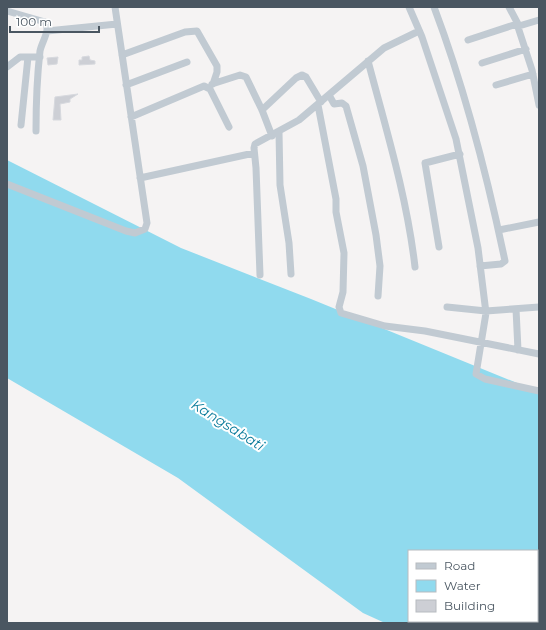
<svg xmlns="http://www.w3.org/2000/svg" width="546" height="630" font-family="Montserrat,sans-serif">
  <rect width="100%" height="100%" fill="#f5f3f3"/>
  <path fill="#90daee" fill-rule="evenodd" d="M 7,160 L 181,248 L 311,299 L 539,392 L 539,623 L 385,623 L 363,613 L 178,478 L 7,378 ZM 409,551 L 537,551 L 537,621 L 409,621 Z"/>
  <path fill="#cdcfd5" stroke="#d7d9de" d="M 89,56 L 90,60 L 95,61 L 95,64 L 79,65 L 79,60 L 82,60 L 82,57 Z
    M 58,57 L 57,64 L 48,65 L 47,58 Z
    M 78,94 L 70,99 L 70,102 L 60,104 L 61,120 L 53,120 L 55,97 Z"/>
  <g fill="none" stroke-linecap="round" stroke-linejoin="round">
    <path stroke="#c1cad2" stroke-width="7" d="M 409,7 L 422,37 L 456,139 L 478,248 L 486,313 L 476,374 L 485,379 L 539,391
      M 434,7 C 465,89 487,175 505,261 L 501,264 L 480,266
      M 509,7 L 519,26 L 539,20
      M 7,11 L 45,22 C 51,30 42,41 40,51 C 37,77 36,104 36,131
      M 47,31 L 117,24
      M 468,40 L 517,24 L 532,70 L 539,105
      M 122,55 L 185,32 L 197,31 L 217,66 L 217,72 L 213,84
      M 368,61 C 386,129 407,197 415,267
      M 482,63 L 526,49
      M 7,67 L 20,57 L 40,57
      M 212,84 L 240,75 L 246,77 L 262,110 L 272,136
      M 126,85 L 187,62
      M 496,85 L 533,74
      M 329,95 L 334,104 L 342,103 L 346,106 L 363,166 L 376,235 L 380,266 L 378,296
      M 318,105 L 336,199 L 336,212 L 344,253 L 343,292 L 339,307 L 341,313 L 385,326 L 425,331 L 539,354
      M 262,110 L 296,78 L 302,75 L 306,77 L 321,102
      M 131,117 L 204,86 L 210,89 L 229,127
      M 21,125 L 28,57
      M 279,132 L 280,185 L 289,243 L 291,274
      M 140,178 L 254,153
      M 7,184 L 126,231 L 135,233 L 145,229 L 147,223 L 115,7
      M 499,230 L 539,222
      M 439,247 L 425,163 L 460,154
      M 260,275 L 256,168 L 254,148 L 255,144 L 299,120 L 384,48 L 419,31
      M 447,307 L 486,311 L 539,307
      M 516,309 L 518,350"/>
  </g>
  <g text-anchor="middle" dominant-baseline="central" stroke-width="4" stroke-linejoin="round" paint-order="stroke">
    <g font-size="14" font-style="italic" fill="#0c7c9b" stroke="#fff">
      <text transform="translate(228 425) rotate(32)">Kangsabati</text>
    </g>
  </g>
  <rect width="546" height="630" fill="none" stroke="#4a5661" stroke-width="16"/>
  <rect x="408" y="550" width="130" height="72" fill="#ffffff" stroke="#b7bbc0"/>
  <rect x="416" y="563" width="20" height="6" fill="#c1cad2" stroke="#b7bbc0"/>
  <text x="444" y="570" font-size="12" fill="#4a5661">Road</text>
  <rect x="416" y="580" width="20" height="12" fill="#90daee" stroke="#b7bbc0"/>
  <text x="444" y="590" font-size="12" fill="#4a5661">Water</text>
  <rect x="416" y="600" width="20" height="12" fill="#cdcfd5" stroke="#b7bbc0"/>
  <text x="444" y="610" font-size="12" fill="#4a5661">Building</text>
  <path d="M10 26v6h89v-6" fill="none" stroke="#4a5661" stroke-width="2"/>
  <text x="16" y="26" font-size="12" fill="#4a5661" stroke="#ffffff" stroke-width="3" paint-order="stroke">100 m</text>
</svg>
